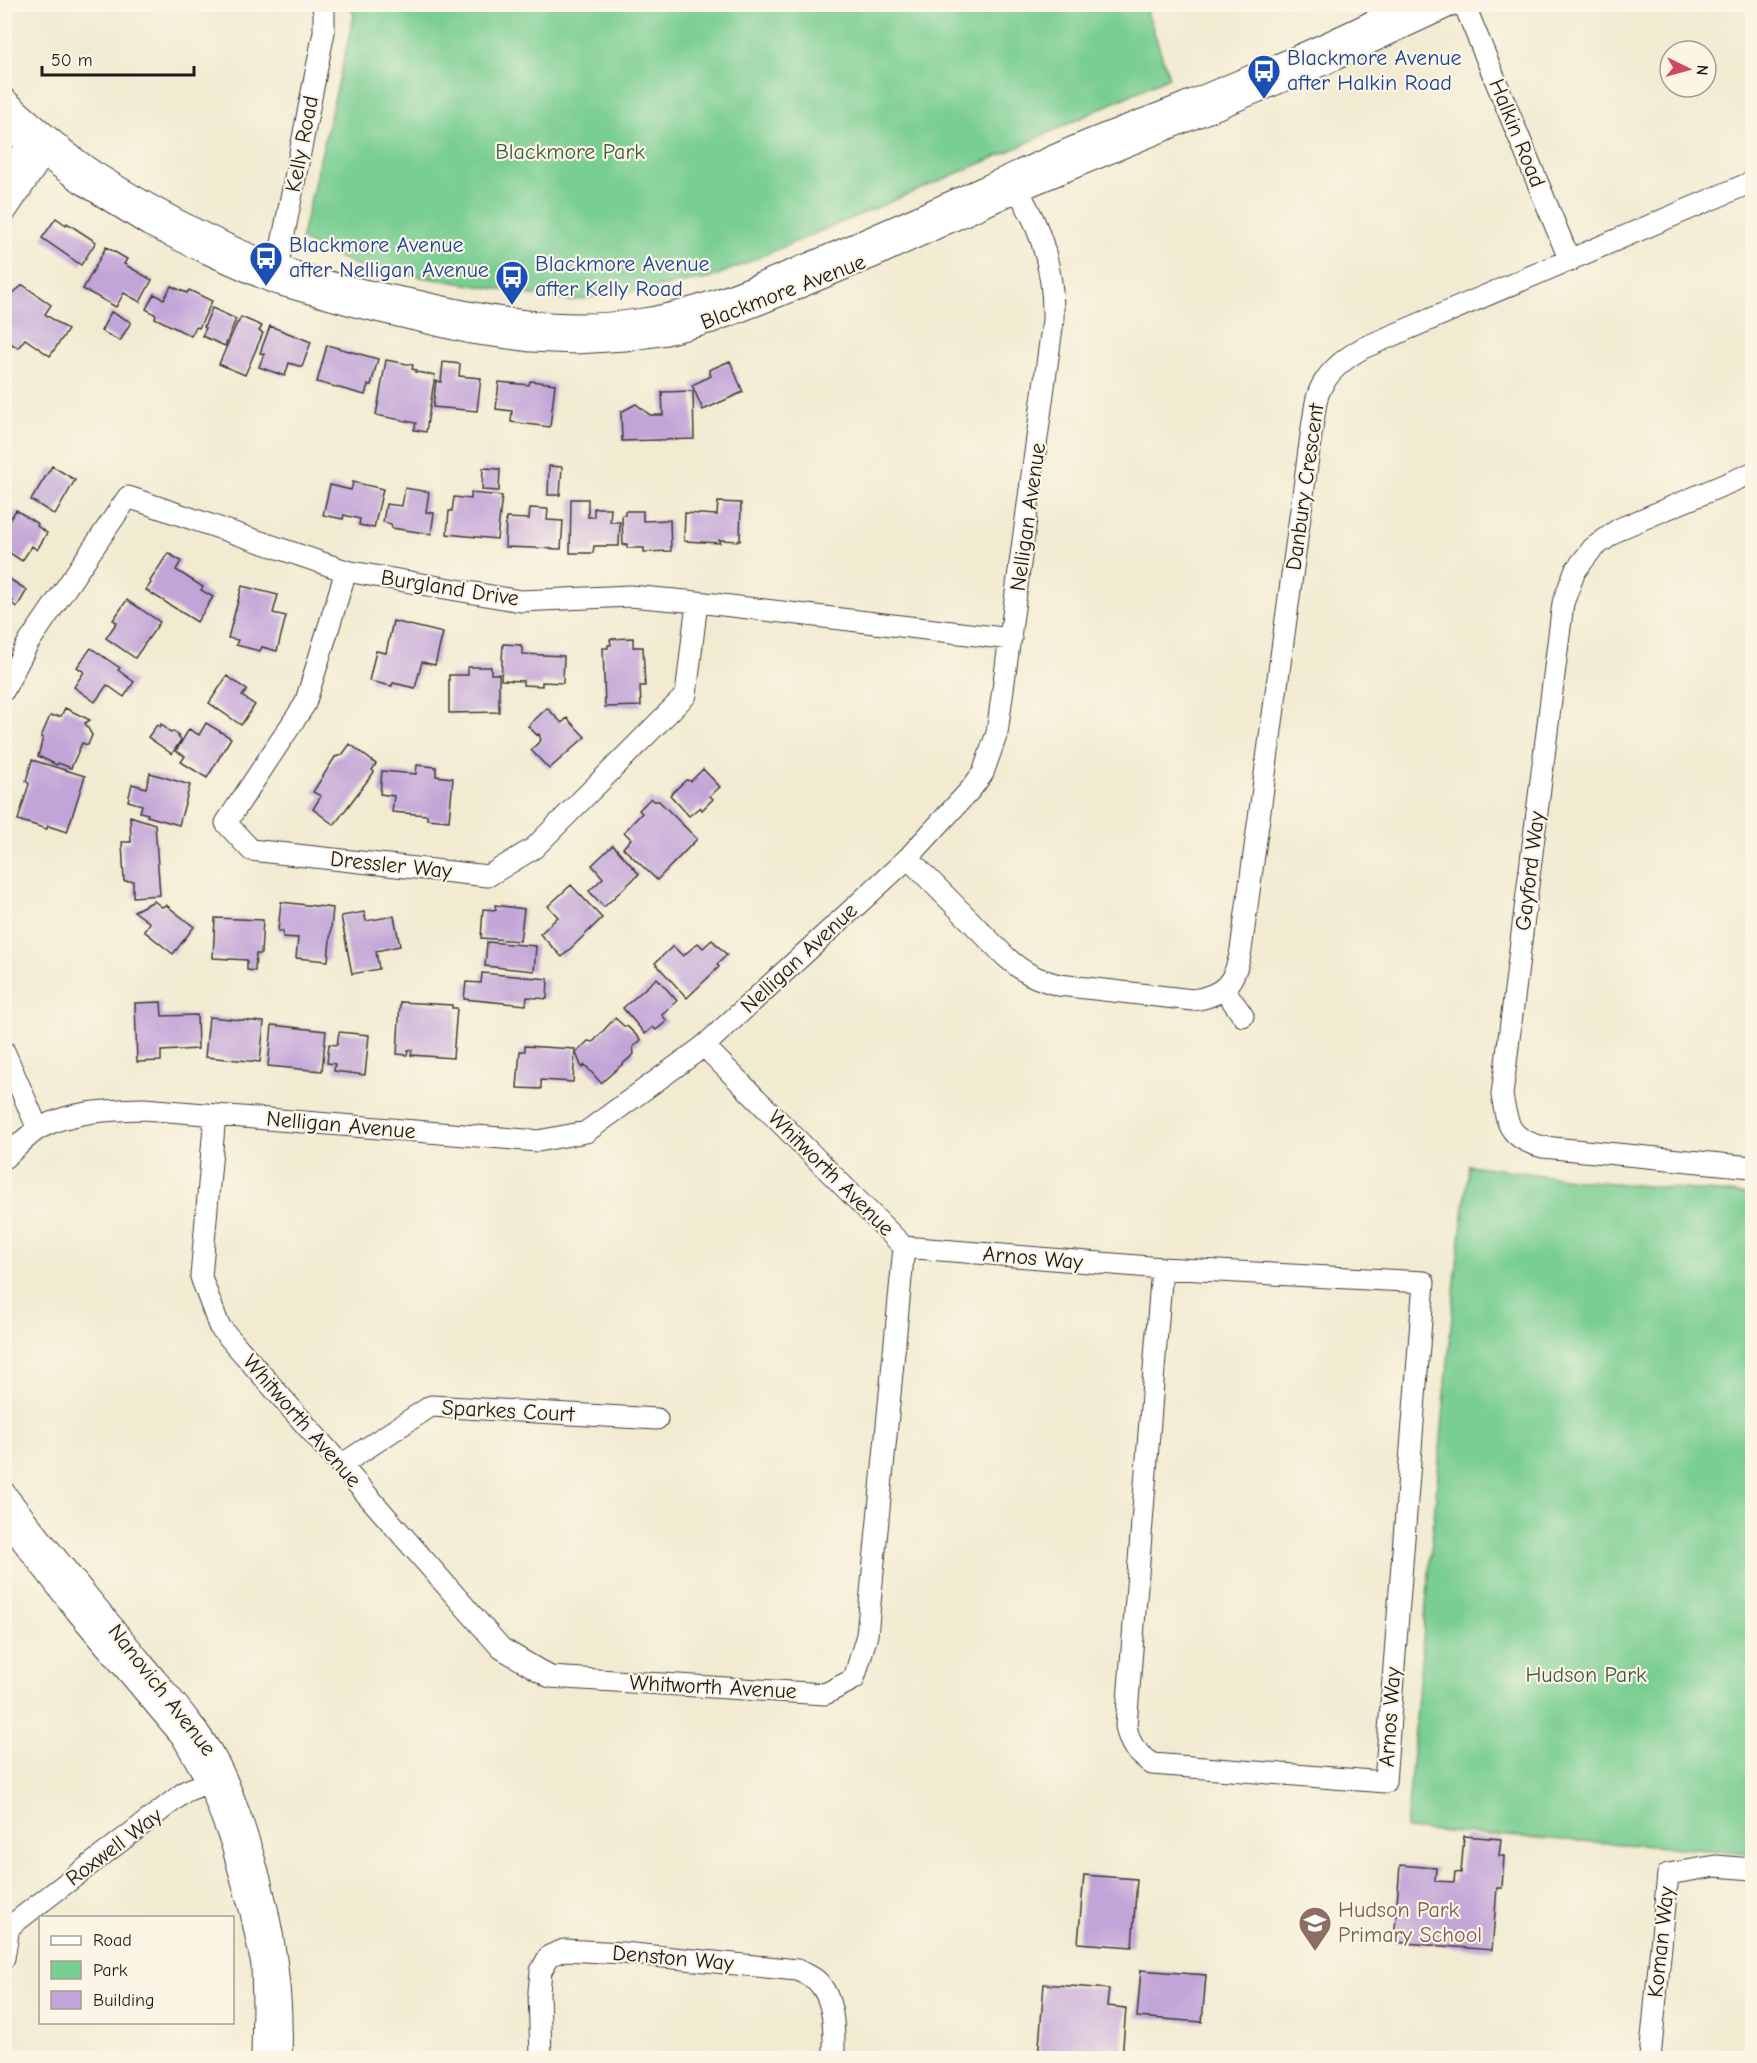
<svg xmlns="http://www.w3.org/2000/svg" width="1757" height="2063" font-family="'Comic Neue',sans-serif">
  <rect width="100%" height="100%" fill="#fcf5e5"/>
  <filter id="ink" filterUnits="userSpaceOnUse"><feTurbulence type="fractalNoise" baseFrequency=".0167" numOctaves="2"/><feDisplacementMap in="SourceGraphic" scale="12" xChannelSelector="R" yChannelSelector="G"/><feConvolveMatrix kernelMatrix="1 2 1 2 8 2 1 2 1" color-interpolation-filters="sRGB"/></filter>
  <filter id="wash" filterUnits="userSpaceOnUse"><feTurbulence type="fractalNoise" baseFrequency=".008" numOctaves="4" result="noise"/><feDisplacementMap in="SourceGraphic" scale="24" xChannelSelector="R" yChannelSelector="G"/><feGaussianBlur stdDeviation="1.35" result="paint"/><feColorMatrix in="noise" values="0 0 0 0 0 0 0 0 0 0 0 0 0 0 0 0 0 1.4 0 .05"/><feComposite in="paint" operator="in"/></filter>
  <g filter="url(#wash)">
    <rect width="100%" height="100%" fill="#f2ebd2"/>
    <path fill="#79ce92" stroke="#4a7557" stroke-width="1.5" d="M 350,5 L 1145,5 L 1169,77 L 1005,153 L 708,279 L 570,301 L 360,267 L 301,240 L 354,16 Z
      M 1469,1165 L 1578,1180 L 1752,1195 L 1752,1853 L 1406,1829 L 1456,1272 Z"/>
    <g id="blocks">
      <path fill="#c2a5d8" d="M 56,218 L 66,225 L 67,223 L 96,242 L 81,265 L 42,238 Z
        M 106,247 L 127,259 L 124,264 L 152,280 L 140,302 L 124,293 L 116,307 L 83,289 Z
        M 23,285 L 51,305 L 45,314 L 68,330 L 50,356 L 25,339 L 18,348 L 4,339 L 4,327 L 8,321 L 4,319 L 4,298 L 7,294 L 14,292 Z
        M 171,286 L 187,293 L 189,290 L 212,301 L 199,328 L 196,327 L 191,336 L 155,318 L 156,315 L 146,309 L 154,294 L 164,299 Z
        M 212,308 L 236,319 L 225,346 L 202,336 L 206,328 L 204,327 Z
        M 111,312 L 131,322 L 120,341 L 101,331 Z
        M 241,317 L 262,326 L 259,331 L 263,333 L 245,375 L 219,364 L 237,323 L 238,323 Z
        M 270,326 L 311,342 L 302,367 L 289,363 L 285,376 L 259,367 L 264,354 L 260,353 Z
        M 327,345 L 378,359 L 371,385 L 368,385 L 365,395 L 317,382 Z
        M 386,360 L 413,365 L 412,369 L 416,370 L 415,372 L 435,375 L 426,432 L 414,430 L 416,423 L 376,415 Z
        M 730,361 L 743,392 L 703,410 L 692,385 L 711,376 L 709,370 Z
        M 443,362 L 460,364 L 459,376 L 481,378 L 477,411 L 433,407 L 436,381 L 441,382 Z
        M 530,381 L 555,384 L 550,427 L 511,422 L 512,411 L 496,409 L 499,382 L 529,385 Z
        M 693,391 L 694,439 L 622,441 L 621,412 L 636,404 L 650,415 L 663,415 L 662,392 Z
        M 52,466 L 75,480 L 55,515 L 31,500 Z
        M 549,466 L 562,467 L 560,495 L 548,495 Z
        M 483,468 L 500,469 L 499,491 L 482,490 Z
        M 353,482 L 383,489 L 374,528 L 359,525 L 360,519 L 344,515 L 343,519 L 323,515 L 330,485 L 351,490 Z
        M 405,488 L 429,492 L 426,512 L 434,513 L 431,534 L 392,528 L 391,524 L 383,522 L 386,504 L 402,506 Z
        M 471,493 L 502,496 L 497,539 L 447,534 L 449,511 L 452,511 L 454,497 L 471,499 Z
        M 571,499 L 588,499 L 588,517 L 594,517 L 594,508 L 611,508 L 610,522 L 620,522 L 619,546 L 594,546 L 593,553 L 570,553 Z
        M 718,502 L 741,503 L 740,541 L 719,540 L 720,543 L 684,541 L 685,513 L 717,515 Z
        M 530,508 L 548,509 L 547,520 L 563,521 L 561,549 L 505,547 L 506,518 L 529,519 Z
        M 16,510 L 38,524 L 37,526 L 47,533 L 37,550 L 32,546 L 22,561 L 5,550 L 8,541 L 4,538 L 4,529 Z
        M 625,511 L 643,511 L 643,521 L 670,520 L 671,551 L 644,552 L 644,548 L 627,548 L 627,544 L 623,545 L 622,515 L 625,515 Z
        M 168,553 L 181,561 L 176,570 L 203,587 L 201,590 L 213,597 L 197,622 L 146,590 L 151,583 L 150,581 Z
        M 8,578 L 27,590 L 17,607 L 11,603 L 13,601 L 4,596 L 4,579 Z
        M 242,586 L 278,595 L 273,613 L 286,616 L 277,651 L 262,647 L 260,651 L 236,645 L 238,640 L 228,638 Z
        M 127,600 L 160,622 L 135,658 L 106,638 L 117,622 L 113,620 Z
        M 393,621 L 443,633 L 435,665 L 422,662 L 415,688 L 393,683 L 392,686 L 369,681 L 376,651 L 386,653 Z
        M 633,638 L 633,647 L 643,647 L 645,686 L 640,686 L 641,706 L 605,707 L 603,648 L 608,648 L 608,645 L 611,645 L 610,639 Z
        M 503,644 L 521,645 L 523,654 L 564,656 L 563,683 L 542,682 L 542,686 L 523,685 L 523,681 L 501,680 Z
        M 91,648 L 120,668 L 118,670 L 134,682 L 124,697 L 107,685 L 95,702 L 74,687 L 84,672 L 77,667 Z
        M 468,667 L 491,667 L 491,674 L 499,674 L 499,712 L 449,713 L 449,675 L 468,675 Z
        M 227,676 L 247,690 L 242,696 L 255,705 L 241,725 L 209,703 Z
        M 65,708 L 90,720 L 85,723 L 92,735 L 88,745 L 82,743 L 71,768 L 58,763 L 57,765 L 38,756 L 43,738 L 41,737 L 50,716 L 61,716 Z
        M 547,708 L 562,723 L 567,718 L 585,737 L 549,769 L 531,750 L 541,740 L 539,734 L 537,735 L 528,726 Z
        M 206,723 L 231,738 L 207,778 L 181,762 L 185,756 L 176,751 L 189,729 L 199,735 Z
        M 161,724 L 171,733 L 173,731 L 179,736 L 178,737 L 181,740 L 172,754 L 148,737 L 157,725 L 160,727 Z
        M 350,744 L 376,764 L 372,770 L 374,772 L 334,825 L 313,809 L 321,796 L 313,792 L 335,757 L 342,755 Z
        M 32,760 L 85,776 L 67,832 L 48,826 L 47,829 L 18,820 L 29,784 L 26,781 Z
        M 417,765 L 436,767 L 436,776 L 453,778 L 449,821 L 427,819 L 427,815 L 392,812 L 394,796 L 380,794 L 382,771 L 416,774 Z
        M 703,769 L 720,787 L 710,796 L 713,799 L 702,810 L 700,807 L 689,816 L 670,795 L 686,780 L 691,781 Z
        M 150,773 L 190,785 L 179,825 L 147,816 L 148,814 L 140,812 L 142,805 L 128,801 L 132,784 L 146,788 Z
        M 651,798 L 654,801 L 659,801 L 697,839 L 657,880 L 623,848 L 631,839 L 624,832 L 642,813 L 639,810 Z
        M 130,816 L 155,824 L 160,895 L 133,897 L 133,881 L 124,881 L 122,842 L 131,842 Z
        M 613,845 L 639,874 L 604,907 L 589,891 L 603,878 L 592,865 Z
        M 571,885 L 602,918 L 562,957 L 540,934 L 558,917 L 548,906 Z
        M 154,901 L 162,907 L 166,905 L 194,927 L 173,954 L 144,931 L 150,923 L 134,911 Z
        M 281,902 L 333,908 L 328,961 L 296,958 L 298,938 L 283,937 L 283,931 L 278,931 Z
        M 495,905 L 524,909 L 520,941 L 481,938 L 483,909 L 496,910 Z
        M 364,912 L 366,921 L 394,916 L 400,946 L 376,951 L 379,969 L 352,974 L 341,916 Z
        M 215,918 L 263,920 L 261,954 L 256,954 L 255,971 L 247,970 L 247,960 L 213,958 Z
        M 712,940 L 727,955 L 717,964 L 719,967 L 687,998 L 655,963 L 673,946 L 683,956 L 698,943 L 703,948 Z
        M 487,942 L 536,946 L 534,971 L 485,966 Z
        M 482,973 L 548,979 L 547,999 L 527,997 L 526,1005 L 464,999 L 466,982 L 481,983 Z
        M 657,978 L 677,1001 L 662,1015 L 667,1021 L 656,1030 L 653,1027 L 645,1034 L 623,1008 Z
        M 161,1002 L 162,1016 L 197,1015 L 198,1049 L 161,1051 L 161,1061 L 137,1062 L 135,1003 Z
        M 400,1002 L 452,1005 L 452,1008 L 457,1008 L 453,1058 L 411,1055 L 412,1050 L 408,1050 L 407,1055 L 397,1054 Z
        M 209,1017 L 264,1022 L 260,1062 L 205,1057 Z
        M 615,1018 L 624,1026 L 628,1027 L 641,1040 L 633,1047 L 634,1054 L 601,1083 L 585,1065 L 582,1068 L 576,1053 L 588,1041 L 593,1042 Z
        M 272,1025 L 326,1031 L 322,1071 L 268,1066 Z
        M 339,1032 L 369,1035 L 365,1075 L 334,1071 L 335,1064 L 327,1063 L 329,1044 L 337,1045 Z
        M 525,1046 L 575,1049 L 573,1082 L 541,1080 L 541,1089 L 517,1088 L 520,1051 L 525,1051 Z
        M 1464,1836 L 1501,1839 L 1499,1856 L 1504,1856 L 1502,1888 L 1497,1888 L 1492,1950 L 1394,1942 L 1400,1865 L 1436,1868 L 1435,1881 L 1454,1882 L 1455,1872 L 1461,1873 Z
        M 1084,1875 L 1137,1879 L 1132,1947 L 1078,1943 Z
        M 1141,1970 L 1206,1975 L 1202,2022 L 1137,2017 Z
        M 1044,1984 L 1109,1989 L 1107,2006 L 1126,2008 L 1122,2058 L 1038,2058 Z"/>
    </g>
  </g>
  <g filter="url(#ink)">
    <use href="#blocks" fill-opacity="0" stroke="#3c3b37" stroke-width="1.5"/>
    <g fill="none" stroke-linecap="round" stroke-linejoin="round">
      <defs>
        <path id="minor" d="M 1464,4 L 1570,261
          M 4,98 C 33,123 61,150 93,171 C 150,207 213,241 276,265 C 321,283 370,291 417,301 C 489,318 563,331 637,320 C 695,312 750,288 803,266 C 891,230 976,190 1062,152 C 1100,135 1138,122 1176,107 C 1254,75 1332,43 1407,4
          M 4,124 L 27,144 L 80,182 L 148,225 L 204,252 L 274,283 L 355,306 L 471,333 L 531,341 L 576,343 L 625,340 L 666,334 L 712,322 L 759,304 L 878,255 L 1017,191 L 1327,63 L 1454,4
          M 4,177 L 36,134
          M 4,214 L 50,146
          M 275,279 L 324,32 L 324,12 L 322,4
          M 1752,473 L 1619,529 L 1593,548 L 1575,571 L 1563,603 L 1559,635 L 1502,1095 C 1507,1126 1510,1139 1543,1147 L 1752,1167
          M 346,571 L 305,704 L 226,823 L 251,850 L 488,876 L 534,848 L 686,695 L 697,602
          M 4,690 L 27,645 L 128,497 L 346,571 L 521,601 L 630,596 L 697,602 L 1011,639
          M 908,858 L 1006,957 C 1024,973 1036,979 1059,985 L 1193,1000 C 1226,995 1235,981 1241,950 L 1313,421 C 1315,412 1315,401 1319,392 C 1327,372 1345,358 1363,348 L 1752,182
          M 1224,989 L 1243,1016
          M 4,1051 L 38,1129
          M 215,1115 L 201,1277 L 219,1326 L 501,1648 L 550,1677 L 825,1694 L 854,1679 L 867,1635 L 904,1247 L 704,1046
          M 4,1158 C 16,1149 27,1135 40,1128 C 72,1111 108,1110 144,1109 L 538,1141 L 586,1132 L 704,1046 L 908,858 L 971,789 L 983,773 L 997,733 L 1053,320 C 1054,285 1048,254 1034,221 C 1027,206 1018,191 1011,176
          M 904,1247 L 1162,1268 L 1126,1726 C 1130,1747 1136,1751 1152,1764 L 1385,1782 L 1424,1282 L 1162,1268
          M 341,1465 L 431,1406 L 657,1419
          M 4,1492 C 49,1550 96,1605 142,1662 C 167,1693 196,1724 216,1759 C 228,1780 236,1804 244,1827 C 270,1902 284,1978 281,2058
          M 4,1518 L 76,1611 L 182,1737 L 208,1782 L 231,1842 L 251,1913 L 262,1965 L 263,2006 L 262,2058
          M 4,1958 L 9,1927 L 186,1791 L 219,1778
          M 541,2058 L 539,1992 L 541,1971 L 549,1956 L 564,1950 L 623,1953 L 797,1970 C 803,1973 812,1976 817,1981 C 836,2000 834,2034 834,2058
          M 1650,2058 L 1668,1874 L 1716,1866 L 1752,1869"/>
      </defs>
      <use href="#minor" stroke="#3c3b37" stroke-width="23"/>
      <use href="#minor" stroke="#fff" stroke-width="21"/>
    </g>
  </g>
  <defs>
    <symbol id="bus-pin" viewBox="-11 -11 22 30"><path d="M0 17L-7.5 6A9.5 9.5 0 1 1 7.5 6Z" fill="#1a4fb4" stroke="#fcf5e5"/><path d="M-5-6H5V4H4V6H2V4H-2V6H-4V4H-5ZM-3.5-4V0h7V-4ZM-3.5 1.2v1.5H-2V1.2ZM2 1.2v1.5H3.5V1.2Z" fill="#fff"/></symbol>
    <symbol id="school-pin" viewBox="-11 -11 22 30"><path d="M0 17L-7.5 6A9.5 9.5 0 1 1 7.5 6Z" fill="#8d6e63" stroke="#fcf5e5"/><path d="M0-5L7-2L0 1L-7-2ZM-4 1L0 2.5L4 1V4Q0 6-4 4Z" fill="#fff"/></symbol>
  </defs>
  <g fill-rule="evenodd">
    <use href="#bus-pin" x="1245" y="52" width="38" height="52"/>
    <use href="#bus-pin" x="247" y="239" width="38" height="52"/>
    <use href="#bus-pin" x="493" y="258" width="38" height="52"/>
    <use href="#school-pin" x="1296" y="1904" width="38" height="52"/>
  </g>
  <g text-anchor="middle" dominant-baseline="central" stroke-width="4.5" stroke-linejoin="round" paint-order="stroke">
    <g font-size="22" fill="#164399" stroke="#fcf5e5" text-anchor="start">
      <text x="1287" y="58">Blackmore Avenue<tspan x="1287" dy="25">after Halkin Road</tspan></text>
      <text x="289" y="245">Blackmore Avenue<tspan x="289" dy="25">after Nelligan Avenue</tspan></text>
      <text x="535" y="264">Blackmore Avenue<tspan x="535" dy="25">after Kelly Road</tspan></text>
    </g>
    <g font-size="22" fill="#1c1c1c" stroke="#fcf5e5">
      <text transform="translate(1517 133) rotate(68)">Halkin Road</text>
      <text transform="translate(302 144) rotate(-79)">Kelly Road</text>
      <text transform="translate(783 292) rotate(-21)">Blackmore Avenue</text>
      <text transform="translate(1305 487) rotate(-82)">Danbury Crescent</text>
      <text transform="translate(1028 517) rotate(-82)">Nelligan Avenue</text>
      <text transform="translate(450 588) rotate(9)">Burgland Drive</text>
      <text transform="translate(391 865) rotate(6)">Dressler Way</text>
      <text transform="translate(1530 871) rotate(-83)">Gayford Way</text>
      <text transform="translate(799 958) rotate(-43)">Nelligan Avenue</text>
      <text transform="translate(341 1125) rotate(5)">Nelligan Avenue</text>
      <text transform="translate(831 1173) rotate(45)">Whitworth Avenue</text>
      <text transform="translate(1033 1258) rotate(5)">Arnos Way</text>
      <text transform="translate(508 1411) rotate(3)">Sparkes Court</text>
      <text transform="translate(302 1421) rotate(49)">Whitworth Avenue</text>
      <text transform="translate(713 1687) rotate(3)">Whitworth Avenue</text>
      <text transform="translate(162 1690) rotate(52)">Nanovich Avenue</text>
      <text transform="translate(1390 1717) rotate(-86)">Arnos Way</text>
      <text transform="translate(114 1847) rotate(-37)">Roxwell Way</text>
      <text transform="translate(1661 1942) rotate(-84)">Koman Way</text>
      <text transform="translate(673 1958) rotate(5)">Denston Way</text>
    </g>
    <g font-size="22" fill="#3d5a45" stroke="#fcf5e5">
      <text x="570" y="152">Blackmore Park</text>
      <text x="1586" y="1675">Hudson Park</text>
    </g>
    <g font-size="22" fill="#785e54" stroke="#fcf5e5" text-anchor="start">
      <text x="1338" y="1910">Hudson Park<tspan x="1338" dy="25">Primary School</tspan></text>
    </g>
  </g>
  <rect width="1757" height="2063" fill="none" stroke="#fcf5e5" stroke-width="24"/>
  <rect x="39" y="1916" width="195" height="108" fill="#fcf5e5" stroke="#a29e95" stroke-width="1.5"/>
  <rect x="51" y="1936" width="30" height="9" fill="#ffffff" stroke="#a29e95" stroke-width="1.5"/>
  <text x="93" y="1946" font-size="18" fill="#1c1c1c">Road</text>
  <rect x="51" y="1961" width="30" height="18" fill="#79ce92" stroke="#a29e95" stroke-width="1.5"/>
  <text x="93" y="1976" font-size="18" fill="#1c1c1c">Park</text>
  <rect x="51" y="1991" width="30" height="18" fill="#c2a5d8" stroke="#a29e95" stroke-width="1.5"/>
  <text x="93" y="2006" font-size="18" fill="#1c1c1c">Building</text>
  <g transform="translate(1688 69) rotate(95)"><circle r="28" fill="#fcf5e5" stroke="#a29e95" stroke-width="1.5"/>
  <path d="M0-4.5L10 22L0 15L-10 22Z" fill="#d1495b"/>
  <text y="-9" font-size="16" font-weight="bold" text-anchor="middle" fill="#1c1c1c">N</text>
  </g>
  <path d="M42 66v9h152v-9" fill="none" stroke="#1c1c1c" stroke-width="3"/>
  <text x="51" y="66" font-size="18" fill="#1c1c1c" stroke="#fcf5e5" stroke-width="4.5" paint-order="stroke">50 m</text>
</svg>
